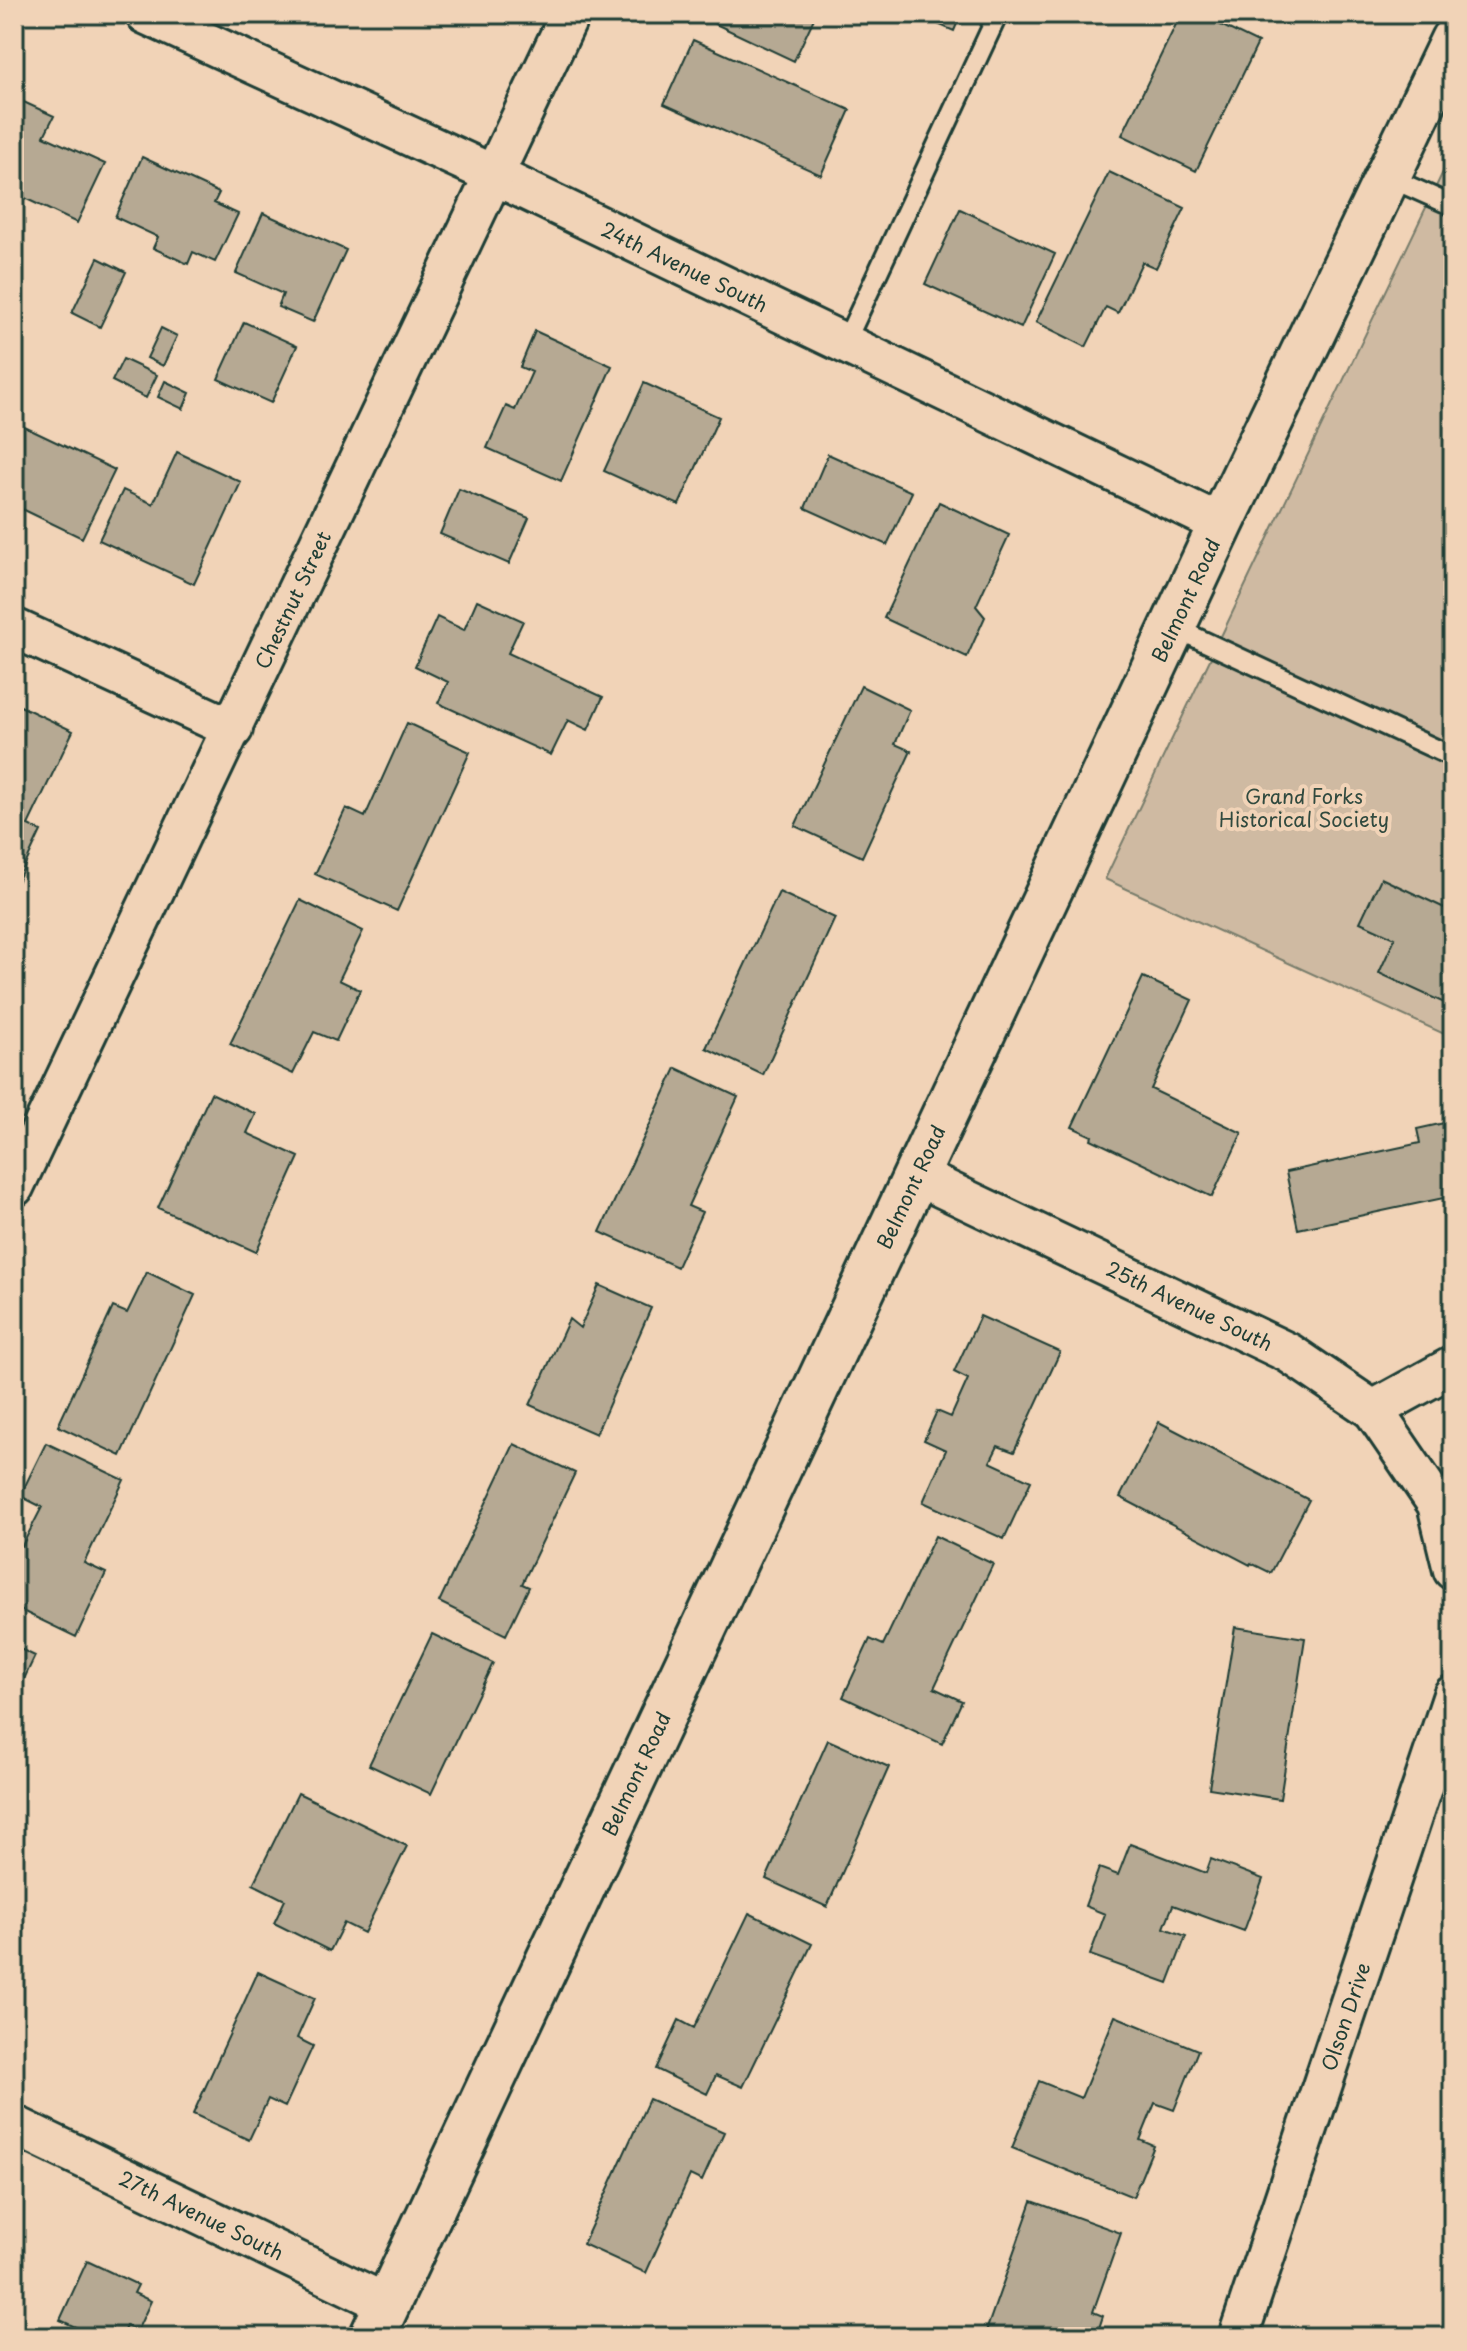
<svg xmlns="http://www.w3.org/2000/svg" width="1467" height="2351" font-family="'Playpen Sans',sans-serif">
  <rect width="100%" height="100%" fill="#f1d3b7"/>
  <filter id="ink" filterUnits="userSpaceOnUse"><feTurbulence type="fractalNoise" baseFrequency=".0125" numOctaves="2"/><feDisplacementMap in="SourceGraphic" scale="16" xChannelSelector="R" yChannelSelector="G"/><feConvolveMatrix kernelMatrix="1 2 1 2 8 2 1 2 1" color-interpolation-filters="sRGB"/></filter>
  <g filter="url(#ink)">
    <path fill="#cfbaa2" stroke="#777c6b" stroke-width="2" d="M 1453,151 L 1453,1038 L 1105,879 Z"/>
    <path fill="#b6a993" stroke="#1f3d34" stroke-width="2" d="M 708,14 L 816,14 L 794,61 L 705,19 Z
      M 914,14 L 961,14 L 954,31 Z
      M 1181,14 L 1198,14 L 1258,43 L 1196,171 L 1122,135 Z
      M 693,40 L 850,110 L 821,175 L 664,104 Z
      M 15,98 L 54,116 L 44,136 L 105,164 L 77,223 L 14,193 Z
      M 142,157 L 219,193 L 214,203 L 238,214 L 215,262 L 193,252 L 188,264 L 153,248 L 158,237 L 115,217 Z
      M 1109,172 L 1185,208 L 1156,268 L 1142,262 L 1118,313 L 1106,307 L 1086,347 L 1036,322 Z
      M 960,209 L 1055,254 L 1021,328 L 925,284 Z
      M 263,213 L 346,250 L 313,322 L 278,307 L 283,294 L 236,273 Z
      M 98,258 L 126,272 L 100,327 L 72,313 Z
      M 244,322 L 297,346 L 271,403 L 218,379 Z
      M 161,328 L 177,336 L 163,366 L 147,358 Z
      M 535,331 L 612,366 L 561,481 L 487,448 L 506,406 L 515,410 L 532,372 L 520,367 Z
      M 123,359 L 157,375 L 146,398 L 112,381 Z
      M 165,381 L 190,393 L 183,409 L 158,397 Z
      M 644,383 L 719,417 L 679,505 L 604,471 Z
      M 14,422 L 115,470 L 82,538 L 14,505 Z
      M 177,452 L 241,482 L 194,584 L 99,540 L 123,490 L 153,504 Z
      M 828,454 L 912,492 L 887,545 L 805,508 Z
      M 459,489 L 529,518 L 509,564 L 440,534 Z
      M 939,502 L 1009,535 L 976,606 L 985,617 L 967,657 L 884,618 Z
      M 477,600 L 523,621 L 508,653 L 603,697 L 588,730 L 568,720 L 551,755 L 438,703 L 448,682 L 415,666 L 437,617 L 464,630 Z
      M 861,686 L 910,710 L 895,744 L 911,751 L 862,857 L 795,826 Z
      M 14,703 L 73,731 L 28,825 L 41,831 L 17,882 L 14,880 Z
      M 407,723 L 470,752 L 397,911 L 315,874 L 346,808 L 365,817 Z
      M 1381,878 L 1453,912 L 1453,1007 L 1379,973 L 1395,938 L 1360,922 Z
      M 779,892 L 835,918 L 763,1075 L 706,1048 Z
      M 300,900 L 363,931 L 339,980 L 360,990 L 336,1041 L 314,1032 L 293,1074 L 230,1044 Z
      M 1143,977 L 1192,1000 L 1151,1089 L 1242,1133 L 1212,1197 L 1091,1139 L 1092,1136 L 1072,1127 Z
      M 676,1068 L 738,1097 L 688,1206 L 702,1212 L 677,1267 L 600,1232 Z
      M 211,1093 L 256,1114 L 247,1133 L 299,1157 L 256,1252 L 158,1208 Z
      M 1453,1121 L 1453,1196 L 1298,1229 L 1286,1172 L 1420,1143 L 1417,1129 Z
      M 147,1272 L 195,1295 L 121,1456 L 58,1426 L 113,1307 L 127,1313 Z
      M 599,1285 L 651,1308 L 596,1434 L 530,1405 L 569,1319 L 580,1328 Z
      M 980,1316 L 1060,1352 L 1014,1452 L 998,1446 L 990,1462 L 1031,1481 L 1004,1539 L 923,1502 L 946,1450 L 924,1440 L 937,1411 L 951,1417 L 968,1379 L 954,1372 Z
      M 1159,1422 L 1309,1500 L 1271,1573 L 1251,1563 L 1250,1565 L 1120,1497 Z
      M 46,1443 L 124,1480 L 84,1563 L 106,1573 L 76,1637 L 14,1607 L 14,1542 L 22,1546 L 42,1507 L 20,1496 Z
      M 514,1444 L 575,1473 L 522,1584 L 529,1587 L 506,1635 L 439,1602 Z
      M 935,1536 L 993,1564 L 934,1688 L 962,1701 L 942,1744 L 843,1697 L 870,1639 L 883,1645 Z
      M 1235,1627 L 1305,1638 L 1280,1799 L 1209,1788 Z
      M 432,1634 L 493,1663 L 431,1794 L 369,1765 Z
      M 14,1646 L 35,1656 L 14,1700 Z
      M 828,1740 L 889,1767 L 827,1907 L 766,1879 Z
      M 298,1793 L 407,1846 L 364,1933 L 344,1923 L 330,1951 L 274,1923 L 285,1900 L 253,1884 Z
      M 1130,1844 L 1206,1873 L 1211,1859 L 1263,1879 L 1244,1931 L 1173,1905 L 1164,1928 L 1186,1936 L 1168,1983 L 1090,1955 L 1105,1914 L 1085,1906 L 1099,1868 L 1118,1875 Z
      M 749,1913 L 812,1944 L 743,2087 L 716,2075 L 707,2094 L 656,2069 L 679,2020 L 694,2028 Z
      M 258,1972 L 315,1998 L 297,2038 L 313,2046 L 285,2107 L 268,2099 L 249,2140 L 193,2114 Z
      M 1115,2016 L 1198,2050 L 1174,2110 L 1155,2103 L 1140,2140 L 1154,2146 L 1133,2197 L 1012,2148 L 1039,2081 L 1081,2098 Z
      M 649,2099 L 724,2132 L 702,2181 L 690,2175 L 646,2273 L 583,2244 Z
      M 1032,2201 L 1121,2233 L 1093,2312 L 1103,2316 L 1096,2337 L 984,2337 Z
      M 87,2261 L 138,2285 L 134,2293 L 151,2301 L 137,2331 L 126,2326 L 121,2337 L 97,2337 L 60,2320 Z"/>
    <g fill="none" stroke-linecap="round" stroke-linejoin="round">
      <defs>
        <path id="lane" d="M 1388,177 L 1453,206
          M 845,343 L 998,14
          M 1173,627 L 1453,757"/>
        <g id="street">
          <path id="s1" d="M 145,14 L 492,174 L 1221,524"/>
          <path d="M 14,628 L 233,729"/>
          <path id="s2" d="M 917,1176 L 1289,1353 L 1373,1410 L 1453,1366"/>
          <path id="s3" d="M 14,1187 L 570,14"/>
          <path d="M 1373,1410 L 1437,1504 L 1453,1570"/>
          <path id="s4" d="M 14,2125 L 387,2304"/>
          <path id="s5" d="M 1238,2337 L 1453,1695"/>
        </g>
        <g id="secondary">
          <path id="s6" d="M 372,2337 L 1221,524 L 1453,40"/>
        </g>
      </defs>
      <use href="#lane" stroke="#1f3d34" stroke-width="24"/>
      <use href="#street" stroke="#1f3d34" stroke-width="44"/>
      <use href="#secondary" stroke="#1f3d34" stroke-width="50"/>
      <use href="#lane" stroke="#f1d3b7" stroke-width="18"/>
      <use href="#street" stroke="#f1d3b7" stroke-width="38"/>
      <use href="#secondary" stroke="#f1d3b7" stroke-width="44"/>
    </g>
  </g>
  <g text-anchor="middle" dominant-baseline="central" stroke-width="8" stroke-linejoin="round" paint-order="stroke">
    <g font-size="20" fill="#1f3d34" stroke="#f1d3b7">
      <text stroke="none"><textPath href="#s1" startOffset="596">24th Avenue South</textPath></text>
      <text stroke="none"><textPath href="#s3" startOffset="650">Chestnut Street</textPath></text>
      <text stroke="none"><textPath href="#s6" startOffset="1918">Belmont Road</textPath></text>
      <text stroke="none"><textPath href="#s6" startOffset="1270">Belmont Road</textPath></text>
      <text stroke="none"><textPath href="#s2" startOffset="302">25th Avenue South</textPath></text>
      <text stroke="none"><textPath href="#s6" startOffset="622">Belmont Road</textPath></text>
      <text stroke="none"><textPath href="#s5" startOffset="338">Olson Drive</textPath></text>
      <text stroke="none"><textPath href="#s4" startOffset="208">27th Avenue South</textPath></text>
    </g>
    <g font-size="20" fill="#314a3f" stroke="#f1d3b7">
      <text x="1304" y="796">Grand Forks<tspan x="1304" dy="23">Historical Society</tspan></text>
    </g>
  </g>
  <rect width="1467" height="2351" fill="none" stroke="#f1d3b7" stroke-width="48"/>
  <rect x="24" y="24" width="1419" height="2303" fill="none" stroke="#1f3d34" stroke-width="3" filter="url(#ink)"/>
</svg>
